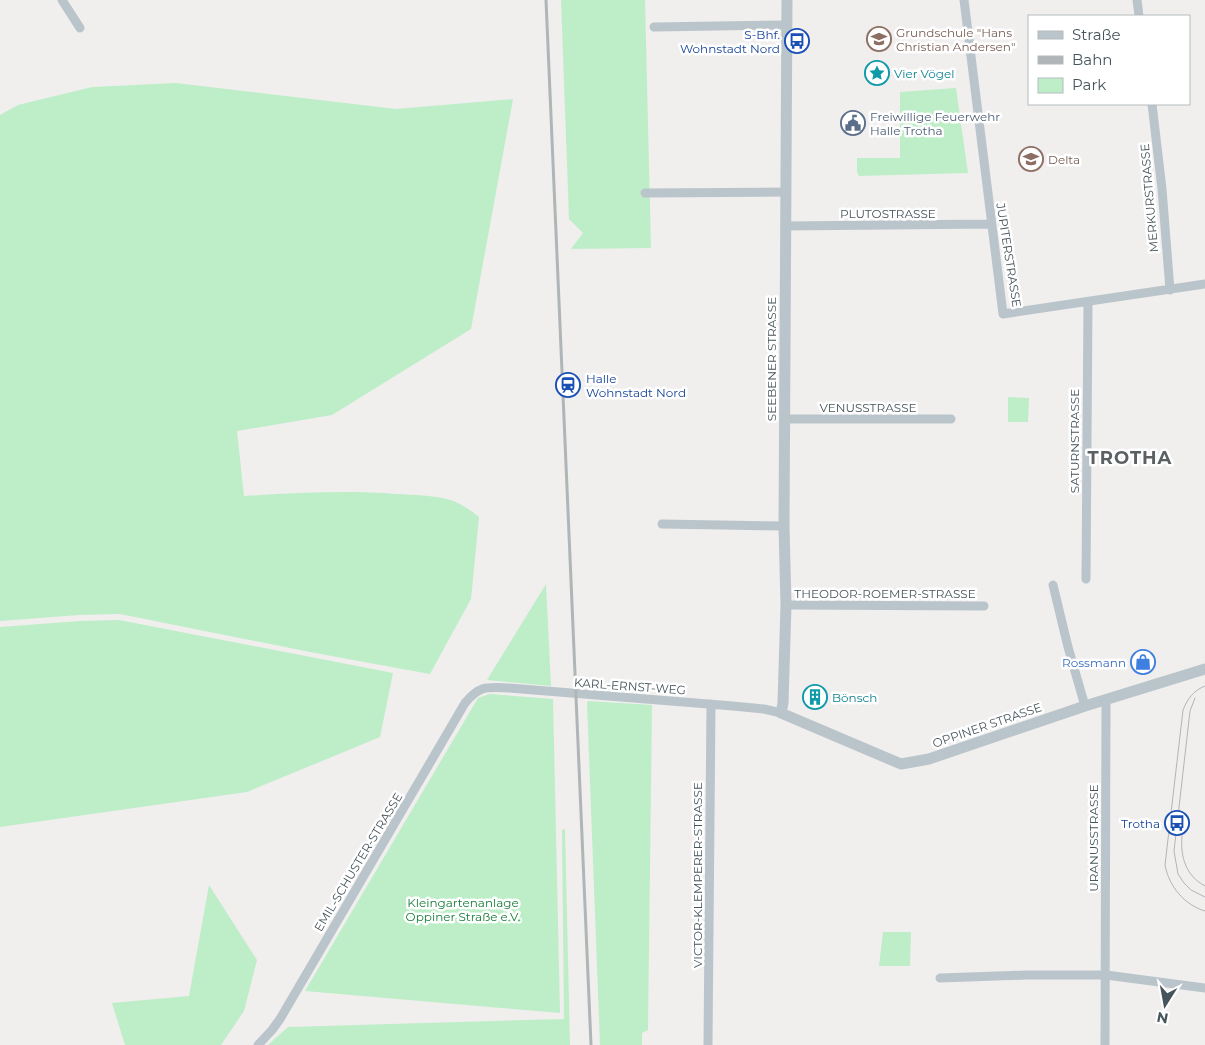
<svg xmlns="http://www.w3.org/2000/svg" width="1205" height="1045" font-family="Montserrat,sans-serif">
  <rect width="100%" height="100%" fill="#f1eeee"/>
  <path fill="#bdeec8" d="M 561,0 L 645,0 L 651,248 L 571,249 L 583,233 L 569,219 Z
    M 176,83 L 396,109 L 513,99 L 471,329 L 332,415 L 237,431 L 244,496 C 296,493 345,490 396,494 C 414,495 433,495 450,500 C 461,503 470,510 479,517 L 471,599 L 430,674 L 315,653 L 120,614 L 79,615 L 0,621 L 0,115 L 18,105 L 92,87 Z
    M 956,88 L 968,173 L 859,176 L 857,172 L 857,158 L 900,158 L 900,92 Z
    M 1008,397 L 1029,398 L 1028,422 L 1008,422 Z
    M 546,584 L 551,686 L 487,680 Z
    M 119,620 L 393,673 L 380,737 L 247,792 L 0,827 L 0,627 L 80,621 Z
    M 490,694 L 553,699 L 560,1013 L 305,991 L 478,698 Z
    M 588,701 L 652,705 L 648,1030 L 642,1033 L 642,1045 L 600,1045 L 587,703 Z
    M 565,829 L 570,1045 L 268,1045 L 288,1027 L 564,1019 L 562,830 Z
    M 209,885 L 257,960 L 244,1011 L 221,1045 L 125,1045 L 112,1003 L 189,996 Z
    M 883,932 L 911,932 L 910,966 L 879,966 Z"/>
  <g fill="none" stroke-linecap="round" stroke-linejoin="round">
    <path stroke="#bac5cb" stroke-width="9" d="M 62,0 L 80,28
      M 964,0 L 1003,314 L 1205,284
      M 1137,0 L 1139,16
      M 654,27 L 786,25
      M 1152,104 L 1162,189 L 1170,290
      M 645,193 L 785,192
      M 785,226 L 991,224
      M 785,419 L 951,419
      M 662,524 L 784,526
      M 1086,579 L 1088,302
      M 1053,585 L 1068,647 L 1085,706
      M 786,605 L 984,606
      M 940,978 L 1027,975 L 1106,975 L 1205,988
      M 258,1045 L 272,1030 L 280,1019 L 465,703 C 480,685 487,687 509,688 L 733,706 L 764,709 L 781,713
      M 708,1045 L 711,704
      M 1105,1045 L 1106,700"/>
    <path stroke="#bac5cb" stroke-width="11" d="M 787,0 L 784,526 L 786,605 L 783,703 L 781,713 L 901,764 L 929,759 L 1085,706 L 1205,669"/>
    <path stroke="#b0b5b8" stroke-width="1" d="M 1205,686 C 1193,691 1188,698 1183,710 L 1165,865 C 1169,886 1184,905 1205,911
      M 1195,698 L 1190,711 L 1174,851 L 1178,874 L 1184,883 L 1191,890 L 1205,897
      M 1182,836 C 1180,857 1186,876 1205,886"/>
    <path stroke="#b0b5b8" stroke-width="3" d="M 546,0 L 591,1045"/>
  </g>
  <defs>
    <symbol id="school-ring" viewBox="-11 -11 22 22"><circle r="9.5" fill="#fff" stroke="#8d6e63" stroke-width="1.5"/><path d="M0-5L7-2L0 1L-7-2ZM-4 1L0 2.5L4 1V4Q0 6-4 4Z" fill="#8d6e63"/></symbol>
    <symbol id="bus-ring" viewBox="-11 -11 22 22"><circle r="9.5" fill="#fff" stroke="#1a4fb4" stroke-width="1.5"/><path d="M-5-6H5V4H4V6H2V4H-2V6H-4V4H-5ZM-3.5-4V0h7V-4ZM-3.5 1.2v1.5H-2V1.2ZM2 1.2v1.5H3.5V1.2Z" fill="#1a4fb4"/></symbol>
    <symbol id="sight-ring" viewBox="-11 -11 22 22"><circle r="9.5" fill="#fff" stroke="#0f9aa8" stroke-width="1.5"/><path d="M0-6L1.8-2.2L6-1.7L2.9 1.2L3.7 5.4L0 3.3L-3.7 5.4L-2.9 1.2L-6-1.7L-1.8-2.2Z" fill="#0f9aa8"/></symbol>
    <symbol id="civic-ring" viewBox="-11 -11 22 22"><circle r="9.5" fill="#fff" stroke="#5c6f8a" stroke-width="1.5"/><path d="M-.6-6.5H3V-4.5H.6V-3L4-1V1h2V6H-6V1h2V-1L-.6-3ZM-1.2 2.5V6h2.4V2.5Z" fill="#5c6f8a"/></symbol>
    <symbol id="station-ring" viewBox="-11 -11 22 22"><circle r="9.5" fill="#fff" stroke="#1a4fb4" stroke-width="1.5"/><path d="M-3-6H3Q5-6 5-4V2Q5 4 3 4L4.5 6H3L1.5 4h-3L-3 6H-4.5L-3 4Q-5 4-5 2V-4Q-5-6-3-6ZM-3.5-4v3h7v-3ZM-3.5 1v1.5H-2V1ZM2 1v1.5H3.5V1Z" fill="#1a4fb4"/></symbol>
    <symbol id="shop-ring" viewBox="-11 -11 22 22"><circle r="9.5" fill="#fff" stroke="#3f7fe0" stroke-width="1.5"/><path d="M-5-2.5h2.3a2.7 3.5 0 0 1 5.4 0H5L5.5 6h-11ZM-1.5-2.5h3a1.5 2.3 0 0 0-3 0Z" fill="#3f7fe0"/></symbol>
    <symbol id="building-ring" viewBox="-11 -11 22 22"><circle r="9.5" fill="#fff" stroke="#0f9aa8" stroke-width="1.5"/><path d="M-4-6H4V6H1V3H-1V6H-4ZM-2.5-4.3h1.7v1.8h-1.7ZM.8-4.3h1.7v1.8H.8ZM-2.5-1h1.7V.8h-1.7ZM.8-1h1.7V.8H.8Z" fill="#0f9aa8"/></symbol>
  </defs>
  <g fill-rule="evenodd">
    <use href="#school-ring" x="865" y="25" width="28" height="28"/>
    <use href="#bus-ring" x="783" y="27" width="28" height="28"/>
    <use href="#sight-ring" x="863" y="59" width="28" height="28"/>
    <use href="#civic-ring" x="839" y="109" width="28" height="28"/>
    <use href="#school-ring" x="1017" y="145" width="28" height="28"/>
    <use href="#station-ring" x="554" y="371" width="28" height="28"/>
    <use href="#shop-ring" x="1129" y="648" width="28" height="28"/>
    <use href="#building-ring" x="801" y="683" width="28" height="28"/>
    <use href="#bus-ring" x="1163" y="809" width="28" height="28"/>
  </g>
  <g text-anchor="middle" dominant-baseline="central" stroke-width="5" stroke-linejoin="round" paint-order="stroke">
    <g font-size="12" fill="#785e54" stroke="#fff" text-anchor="start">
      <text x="896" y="32">Grundschule "Hans<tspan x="896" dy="14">Christian Andersen"</tspan></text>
      <text x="1048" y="159">Delta</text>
    </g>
    <g font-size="12" fill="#164399" stroke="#fff" text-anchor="end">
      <text x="780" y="34">S-Bhf.<tspan x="780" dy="14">Wohnstadt Nord</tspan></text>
      <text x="586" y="378" text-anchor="start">Halle<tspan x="586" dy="14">Wohnstadt Nord</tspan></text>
      <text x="1160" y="823">Trotha</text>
    </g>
    <g font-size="12" fill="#0d838f" stroke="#fff" text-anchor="start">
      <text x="894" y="73">Vier Vögel</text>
      <text x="832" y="697">Bönsch</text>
    </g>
    <g font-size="12" fill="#4e5e75" stroke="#fff" text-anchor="start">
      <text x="870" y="116">Freiwillige Feuerwehr<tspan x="870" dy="14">Halle Trotha</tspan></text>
    </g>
    <g font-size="12" fill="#46555b" stroke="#fff">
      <text transform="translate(1149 198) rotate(-95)">MERKURSTRASSE</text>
      <text x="888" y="213">PLUTOSTRASSE</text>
      <text transform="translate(1009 255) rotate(81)">JUPITERSTRASSE</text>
      <text transform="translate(771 359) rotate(-90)">SEEBENER STRASSE</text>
      <text x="868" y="407">VENUSSTRASSE</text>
      <text transform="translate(1074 441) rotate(-90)">SATURNSTRASSE</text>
      <text x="885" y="593">THEODOR-ROEMER-STRASSE</text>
      <text transform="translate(630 686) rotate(4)">KARL-ERNST-WEG</text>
      <text transform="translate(987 725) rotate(-19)">OPPINER STRASSE</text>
      <text transform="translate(1093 838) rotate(-90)">URANUSSTRASSE</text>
      <text transform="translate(358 862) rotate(-59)">EMIL-SCHUSTER-STRASSE</text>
      <text transform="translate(697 875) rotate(-90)">VICTOR-KLEMPERER-STRASSE</text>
    </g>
    <g font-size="12" fill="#366cbe" stroke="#fff" text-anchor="end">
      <text x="1126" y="662">Rossmann</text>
    </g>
    <g font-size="12" fill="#187c3a" stroke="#fff">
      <text x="463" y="902">Kleingartenanlage<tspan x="463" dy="14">Oppiner Straße e.V.</tspan></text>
    </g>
    <g font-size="18" font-weight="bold" letter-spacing="1" fill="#5b6063" stroke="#fff">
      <text x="1130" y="458">TROTHA</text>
    </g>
  </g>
  <rect x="1028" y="15" width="162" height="90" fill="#ffffff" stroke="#b5bbbd"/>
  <rect x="1038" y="31" width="25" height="8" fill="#bac5cb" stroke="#b5bbbd"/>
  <text x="1072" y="40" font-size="15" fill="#46555b">Straße</text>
  <rect x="1038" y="56" width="25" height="8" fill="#b0b5b8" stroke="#b5bbbd"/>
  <text x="1072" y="65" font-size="15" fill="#46555b">Bahn</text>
  <rect x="1038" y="78" width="25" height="15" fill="#bdeec8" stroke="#b5bbbd"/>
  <text x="1072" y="90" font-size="15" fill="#46555b">Park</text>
  <g transform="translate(1165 1005) rotate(191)" stroke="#ffffff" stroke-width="4" paint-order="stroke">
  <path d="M0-4L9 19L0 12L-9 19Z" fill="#46555b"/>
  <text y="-8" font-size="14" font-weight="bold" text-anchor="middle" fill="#46555b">N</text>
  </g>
</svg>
